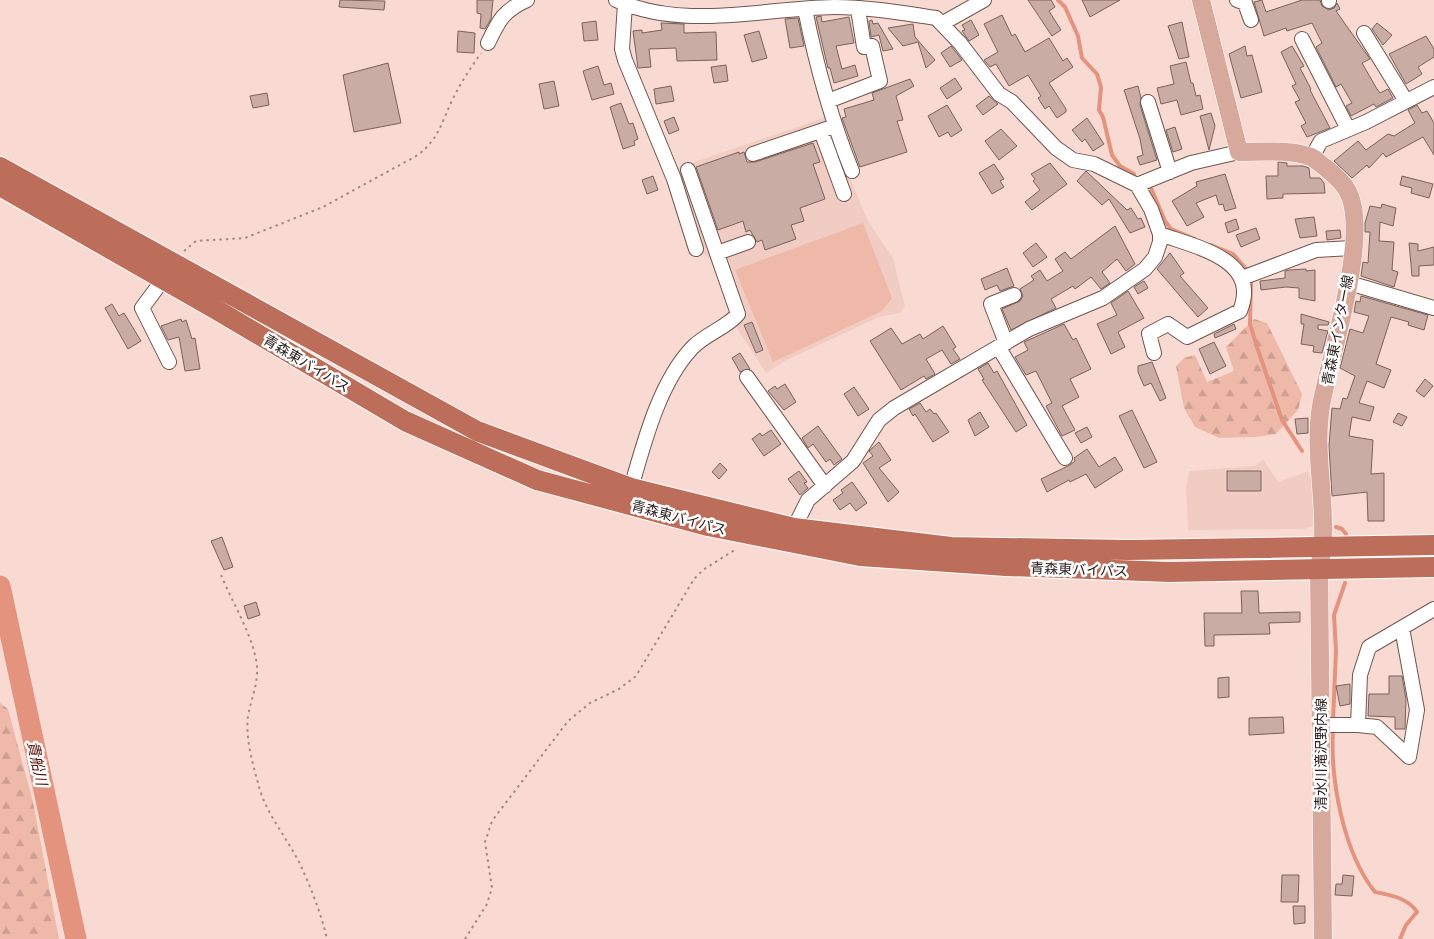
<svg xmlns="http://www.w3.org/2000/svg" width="1434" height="939" font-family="'Noto Sans','Noto Sans JP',sans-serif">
  <defs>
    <pattern id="forest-firs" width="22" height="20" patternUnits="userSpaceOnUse" patternTransform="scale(1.25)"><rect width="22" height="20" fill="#efb9aa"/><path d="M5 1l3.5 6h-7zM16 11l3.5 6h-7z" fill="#cd9f92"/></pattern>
  </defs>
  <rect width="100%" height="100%" fill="#f9dad2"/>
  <path fill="#f1ccc2" d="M 826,117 L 848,174 L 868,221 L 893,258 L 905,306 L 900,313 L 879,317 L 787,360 L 766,373 L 738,330 L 710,259 L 701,252 L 674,169 Z
    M 1263,459 L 1278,482 L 1308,471 L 1317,497 L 1318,524 L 1304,529 L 1188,530 L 1186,489 L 1189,471 L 1255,466 Z"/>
  <path fill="#efb9aa" d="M 863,223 L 892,298 L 882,311 L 773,362 L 735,270 Z"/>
  <path fill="url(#forest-firs)" d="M 1254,319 L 1267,323 L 1302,394 L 1298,410 L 1276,434 L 1255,437 L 1219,438 L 1195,427 L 1184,408 L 1176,366 L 1184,358 L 1195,355 L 1207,382 L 1234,371 L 1226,347 Z
    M 0,703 L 8,709 L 33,802 L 59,939 L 0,939 Z"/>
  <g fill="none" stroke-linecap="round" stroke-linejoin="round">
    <path stroke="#e4937e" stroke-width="4" d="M 1058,0 L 1065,7 L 1078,36 L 1082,58 L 1097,74 L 1101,87 L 1099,110 L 1103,117 L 1112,155 L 1120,166 L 1134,174
      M 1151,188 L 1165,221 L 1171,229 L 1195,239
      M 1211,245 L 1233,254 L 1247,270
      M 1251,282 L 1250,324 L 1257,347 L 1282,420 L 1302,451
      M 1336,527 L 1342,529 L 1346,534
      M 1333,721 L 1336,651 L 1334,615 L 1345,583
      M 1333,728 C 1330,779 1343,852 1375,892 C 1390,895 1408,898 1417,912 L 1406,925 L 1400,939"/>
    <path stroke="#e4937e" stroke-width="21" d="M 0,586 L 76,939"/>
  </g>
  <path fill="#c9aca4" stroke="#7c625b" d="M 340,0 L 385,1 L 384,10 L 339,7 Z
    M 477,0 L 493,0 L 491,19 L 485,29 L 480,28 L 481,14 L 477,13 Z
    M 1028,0 L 1051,0 L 1055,7 L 1049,11 L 1061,30 L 1052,36 Z
    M 1082,0 L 1120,0 L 1090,17 Z
    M 1262,0 L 1266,12 L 1302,0 L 1320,0 L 1322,6 L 1329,10 L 1334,8 L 1337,3 L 1340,9 L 1336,11 L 1370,59 L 1362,63 L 1377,89 L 1380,93 L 1388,89 L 1393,98 L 1376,107 L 1374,104 L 1351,116 L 1346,106 L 1352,103 L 1341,84 L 1336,87 L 1316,47 L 1322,43 L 1312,23 L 1287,31 L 1286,28 L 1264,36 L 1254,2 Z
    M 1002,15 L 1012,36 L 1015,34 L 1025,52 L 1049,38 L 1063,61 L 1067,58 L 1073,67 L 1049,83 L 1066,109 L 1066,112 L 1057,118 L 1049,106 L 1045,109 L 1038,98 L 1041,96 L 1028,75 L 1009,86 L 996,64 L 990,67 L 984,60 L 998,52 L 984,24 Z
    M 821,16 L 822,22 L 849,17 L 854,43 L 836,46 L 842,69 L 855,65 L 858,76 L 834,83 L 830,68 L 828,68 L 816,17 Z
    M 798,18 L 804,46 L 790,48 L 785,19 Z
    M 872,20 L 873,24 L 878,23 L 893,49 L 883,51 L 879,35 L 871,37 L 869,21 Z
    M 971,20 L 979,35 L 969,41 L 962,31 L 965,30 L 962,25 Z
    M 596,21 L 598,40 L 584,41 L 582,23 Z
    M 1182,22 L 1189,57 L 1179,59 L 1168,26 Z
    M 661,23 L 684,24 L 684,33 L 716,32 L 717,60 L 677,61 L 676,48 L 649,49 L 651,67 L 638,68 L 633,31 L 642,30 L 642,33 L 662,30 Z
    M 1377,23 L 1392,35 L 1383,45 L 1372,29 Z
    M 913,24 L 915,37 L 935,60 L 926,68 L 918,42 L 903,46 L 888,28 Z
    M 458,31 L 475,33 L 474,53 L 457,52 Z
    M 759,31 L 767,58 L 752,62 L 744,35 Z
    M 1426,36 L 1434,49 L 1434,57 L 1418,67 L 1422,74 L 1406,84 L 1389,54 Z
    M 951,46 L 962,60 L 950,67 L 941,53 Z
    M 1245,46 L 1247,56 L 1252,55 L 1262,92 L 1241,98 L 1229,54 Z
    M 1292,46 L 1304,66 L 1300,68 L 1311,89 L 1310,90 L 1330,128 L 1307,137 L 1301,126 L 1306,123 L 1295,102 L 1300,100 L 1292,86 L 1296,84 L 1281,52 Z
    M 1186,62 L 1191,83 L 1193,83 L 1196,96 L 1200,95 L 1203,109 L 1181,115 L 1177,100 L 1161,104 L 1157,88 L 1174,84 L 1170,66 Z
    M 388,63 L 401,123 L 354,132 L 343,75 Z
    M 726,65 L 728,81 L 714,83 L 711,67 Z
    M 598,66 L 604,85 L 611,83 L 614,94 L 592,100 L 583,71 Z
    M 955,78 L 962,89 L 947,99 L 940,88 Z
    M 910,79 L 914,86 L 896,96 L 903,120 L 897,121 L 907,152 L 860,167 L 842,118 L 846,117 L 844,109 L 874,100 L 872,93 Z
    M 554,81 L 559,106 L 544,109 L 539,84 Z
    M 671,86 L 674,101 L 656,104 L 654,89 Z
    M 1138,86 L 1141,98 L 1140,105 L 1157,160 L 1140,165 L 1137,157 L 1143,155 L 1140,139 L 1124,90 Z
    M 267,93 L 269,105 L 253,108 L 250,96 Z
    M 989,96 L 998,104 L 983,115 L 976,106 Z
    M 621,103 L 629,124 L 633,123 L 638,139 L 634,141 L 635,145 L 623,149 L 610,107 Z
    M 947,105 L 962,130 L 951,137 L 948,132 L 939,137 L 928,116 Z
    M 1417,105 L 1422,113 L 1427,111 L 1434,123 L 1434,155 L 1423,137 L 1386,157 L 1383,153 L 1369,168 L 1367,165 L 1352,178 L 1334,161 L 1358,141 L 1366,150 L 1388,134 L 1394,136 L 1415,123 L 1408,110 Z
    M 1211,113 L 1215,126 L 1209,150 L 1200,116 Z
    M 674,117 L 679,130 L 669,134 L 664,121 Z
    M 1087,118 L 1104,144 L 1093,151 L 1085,139 L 1082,142 L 1072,130 Z
    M 1175,127 L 1182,149 L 1173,152 L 1166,130 Z
    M 1001,129 L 1017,146 L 999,160 L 985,141 Z
    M 813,143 L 820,162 L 813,164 L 825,199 L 800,208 L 804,221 L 791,225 L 796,239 L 765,250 L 762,240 L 757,242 L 750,230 L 746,232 L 743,221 L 718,230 L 696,167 L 739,152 L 739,154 L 744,152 L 747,162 L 755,162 Z
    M 1278,162 L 1287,163 L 1287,166 L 1303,166 L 1309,168 L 1310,178 L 1320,178 L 1324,183 L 1325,193 L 1283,194 L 1283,198 L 1267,199 L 1266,176 L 1278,176 Z
    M 1050,163 L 1067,184 L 1032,210 L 1025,202 L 1040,190 L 1033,181 L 1035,179 L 1031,174 Z
    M 994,164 L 1004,179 L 1000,181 L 1004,187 L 992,194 L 979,173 Z
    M 1086,171 L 1127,210 L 1131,208 L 1138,219 L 1141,218 L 1145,227 L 1130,233 L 1109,199 L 1102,205 L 1077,181 Z
    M 1225,174 L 1236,208 L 1225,211 L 1223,204 L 1219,205 L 1216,195 L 1196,203 L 1204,217 L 1187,226 L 1172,201 L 1197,186 L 1196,182 Z
    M 653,176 L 658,190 L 647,194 L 642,180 Z
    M 1402,176 L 1433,184 L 1429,198 L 1411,193 L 1412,188 L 1400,185 Z
    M 1382,204 L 1396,208 L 1393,226 L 1380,222 L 1379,241 L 1394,242 L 1392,270 L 1398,272 L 1394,287 L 1361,276 L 1363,262 L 1368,263 L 1370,232 L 1365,232 L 1365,223 L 1370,206 L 1381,208 Z
    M 1314,217 L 1317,236 L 1300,238 L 1295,219 Z
    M 1236,219 L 1239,229 L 1228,233 L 1225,223 Z
    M 1115,226 L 1135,264 L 1126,271 L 1117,259 L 1102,272 L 1110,283 L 1101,289 L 1091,277 L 1075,289 L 1073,286 L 1051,299 L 1056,308 L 1011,330 L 1002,309 L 1020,301 L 1023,296 L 1020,289 L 1034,280 L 1031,276 L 1040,270 L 1047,281 L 1063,271 L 1055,259 L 1065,252 L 1071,259 Z
    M 1256,228 L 1260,239 L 1241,247 L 1236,235 Z
    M 1340,230 L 1341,238 L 1327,240 L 1326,231 Z
    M 1036,243 L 1047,257 L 1033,267 L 1023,253 Z
    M 1409,243 L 1418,244 L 1418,251 L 1434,247 L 1434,265 L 1419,266 L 1419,276 L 1412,276 Z
    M 1170,253 L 1184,273 L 1180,276 L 1208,308 L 1198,317 L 1157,269 Z
    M 1007,268 L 1014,286 L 1000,291 L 997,285 L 985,290 L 981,279 Z
    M 1306,269 L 1306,271 L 1315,270 L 1315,301 L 1299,298 L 1299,288 L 1286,287 L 1261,290 L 1260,281 L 1285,278 L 1285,271 L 1289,270 Z
    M 1144,281 L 1148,288 L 1138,294 L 1134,287 Z
    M 1128,291 L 1144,318 L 1118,332 L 1125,347 L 1111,354 L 1097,324 L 1117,315 L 1111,303 Z
    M 1361,296 L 1428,315 L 1424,330 L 1408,325 L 1409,322 L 1391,317 L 1376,364 L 1391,370 L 1384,388 L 1367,381 L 1359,403 L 1374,407 L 1370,421 L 1352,417 L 1349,436 L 1373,440 L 1371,474 L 1384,473 L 1384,521 L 1368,521 L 1367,492 L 1332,496 L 1329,446 L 1332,408 L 1340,409 L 1343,398 L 1347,399 L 1355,376 L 1340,368 L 1350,329 L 1363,333 L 1369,316 L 1354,312 L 1356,301 L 1360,302 Z
    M 112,304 L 119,316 L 124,313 L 141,341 L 128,349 L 105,308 Z
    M 1301,314 L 1329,322 L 1328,325 L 1318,325 L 1318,329 L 1328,331 L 1322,353 L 1313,352 L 1314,346 L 1301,344 L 1304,324 L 1301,324 Z
    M 181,319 L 182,322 L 186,320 L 192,339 L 195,338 L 200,369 L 185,371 L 179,337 L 168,340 L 161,326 Z
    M 752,322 L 763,350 L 756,353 L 744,325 Z
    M 1064,324 L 1073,340 L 1076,338 L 1091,369 L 1070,379 L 1079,397 L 1062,406 L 1075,430 L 1062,436 L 1046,406 L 1052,403 L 1036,371 L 1026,375 L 1015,357 L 1028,350 L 1024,342 Z
    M 1234,324 L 1236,329 L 1215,338 L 1214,334 Z
    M 943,326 L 956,347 L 953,349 L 960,359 L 951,364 L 942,350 L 926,359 L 935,374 L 926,379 L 924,376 L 901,390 L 870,341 L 891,328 L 902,344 L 920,334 L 923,339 Z
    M 1214,342 L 1226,366 L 1210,374 L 1199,349 Z
    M 740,353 L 750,369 L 740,372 L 732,358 Z
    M 1152,362 L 1166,398 L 1160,401 L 1151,383 L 1144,386 L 1138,372 L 1138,366 Z
    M 988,363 L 994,373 L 997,371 L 1027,425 L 1016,432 L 982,380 L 984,379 L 978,369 Z
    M 1425,379 L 1433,386 L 1424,397 L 1416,391 Z
    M 785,384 L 796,402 L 784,410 L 768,391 L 775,386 L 777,389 Z
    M 854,387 L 869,409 L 858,416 L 844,394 Z
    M 920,403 L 926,412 L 930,409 L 934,414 L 936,413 L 949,432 L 933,442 L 915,414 L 913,416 L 909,409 Z
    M 1132,410 L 1157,462 L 1144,468 L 1119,416 Z
    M 980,412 L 989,427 L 975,436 L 968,420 Z
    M 1398,413 L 1407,417 L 1402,426 L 1393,422 Z
    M 1308,418 L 1308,433 L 1297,434 L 1295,419 Z
    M 818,426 L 842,459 L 834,465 L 830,459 L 826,462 L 813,444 L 808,448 L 802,438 Z
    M 1087,427 L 1092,437 L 1081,443 L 1075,433 Z
    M 771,430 L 781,444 L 764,456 L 752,439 L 760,433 L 762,436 Z
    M 879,442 L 891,460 L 879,468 L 899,492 L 888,502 L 863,463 L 873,456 L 869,451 Z
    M 1087,449 L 1099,467 L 1115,457 L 1123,470 L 1095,488 L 1086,474 L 1070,482 L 1069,480 L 1047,492 L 1041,479 L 1070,465 L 1075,461 L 1074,458 Z
    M 720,463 L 727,470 L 719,479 L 712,472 Z
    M 799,471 L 807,482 L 804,483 L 808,488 L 800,495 L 788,479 Z
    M 1227,471 L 1261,471 L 1261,491 L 1227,491 Z
    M 852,482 L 867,503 L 856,511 L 850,503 L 840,510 L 833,500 L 843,493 L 841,490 Z
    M 222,537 L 233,567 L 224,570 L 211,541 Z
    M 1241,591 L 1258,591 L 1259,613 L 1300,612 L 1300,622 L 1269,623 L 1270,634 L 1214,635 L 1214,646 L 1205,646 L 1204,613 L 1242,613 Z
    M 256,602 L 260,615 L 248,619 L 244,606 Z
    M 1389,676 L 1402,676 L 1406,699 L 1405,729 L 1395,729 L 1395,717 L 1368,716 L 1369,694 L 1389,694 Z
    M 1229,677 L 1229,697 L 1218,698 L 1218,678 Z
    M 1350,684 L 1350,704 L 1340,706 L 1336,686 Z
    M 1283,717 L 1284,733 L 1249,735 L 1249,718 Z
    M 1282,875 L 1299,875 L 1298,902 L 1281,902 Z
    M 1343,875 L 1354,876 L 1352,896 L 1335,895 L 1336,884 L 1342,884 Z
    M 1293,906 L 1305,906 L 1305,923 L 1294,924 Z"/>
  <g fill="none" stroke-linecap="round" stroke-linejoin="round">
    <defs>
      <path id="minor" d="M 616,0 C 684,31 762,8 834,7 C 868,7 903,13 936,18 L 960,43 L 999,94 L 1012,102 L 1056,148 L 1073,160 L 1094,164 L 1137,185 L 1151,209 L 1160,234 L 1160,242 L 1155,257 L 1145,269 L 1103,298 L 1029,329 L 894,408 L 879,420 L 853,461 L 808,500 L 794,528
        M 1237,0 L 1245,3 L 1251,20
        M 1329,0 L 1329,1
        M 625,4 L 622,49 L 625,60 L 674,179 L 696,249
        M 805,9 C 816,64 831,119 852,171
        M 943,23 L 984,0
        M 1364,33 L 1406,101
        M 1302,39 L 1348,129
        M 488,43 C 499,20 503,11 527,0
        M 828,101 L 880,81 L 872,46 L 864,47 L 858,9
        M 1148,102 L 1170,172
        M 821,131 L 844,194
        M 753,154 L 835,126
        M 1312,157 L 1321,141 L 1366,122 L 1434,87
        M 1137,185 L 1191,163 L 1239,152
        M 717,253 L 748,242
        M 168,273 L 142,308 L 169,362
        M 1242,278 L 1316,250 L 1352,248
        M 1349,283 L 1434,308
        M 1006,343 L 991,304 L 1014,295
        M 999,348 L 1065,458
        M 1154,353 L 1149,334 L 1168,324 L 1187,337 L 1240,311 C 1261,259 1195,247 1160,234
        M 747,377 L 825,486
        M 631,488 C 644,443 659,383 692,348 C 705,334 728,327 738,314 L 688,170
        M 1320,725 L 1358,725 L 1360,675 L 1369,647 L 1434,609
        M 1358,725 L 1377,727 L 1409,757 L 1417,710 L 1402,628"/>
      <path id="major" d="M 1201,0 L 1239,152 C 1261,152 1290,149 1311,157 C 1316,159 1321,165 1326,168 C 1334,175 1342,181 1347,190 C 1372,232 1329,358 1321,406 C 1312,460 1331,515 1319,569 L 1323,939"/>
      <path id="highway" d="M 0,167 L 477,431 L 631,488 L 794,528 L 951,547 L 1128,550 L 1434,545
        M 0,186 L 217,310 L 405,421 L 537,480 L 708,526 L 860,556 L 1006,566 L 1169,572 L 1434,567"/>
    </defs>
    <use href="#minor" stroke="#6f564f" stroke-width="16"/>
    <use href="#major" stroke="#fff" stroke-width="19"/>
    <use href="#highway" stroke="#fff" stroke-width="22"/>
    <path stroke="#a28b85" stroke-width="2" stroke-dasharray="2.5 4" stroke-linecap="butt" d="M 184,251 L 196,241 L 245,238 L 323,207 L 418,155 C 439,138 440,126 451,103 C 459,85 470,69 481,53
      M 221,575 C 232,602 255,639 257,667 C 258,685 251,699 248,716 C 245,739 253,764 259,787 C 267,815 287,838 300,864 C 311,888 321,913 327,939
      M 465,939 L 487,904 L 492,888 L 485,842 L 492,821 L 568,721 L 590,703 L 619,689 L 636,676 L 694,579 L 703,570 L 736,549"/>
    <use href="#minor" stroke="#fff" stroke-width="14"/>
    <use href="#major" stroke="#d7a89c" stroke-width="18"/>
    <use href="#highway" stroke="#bd6e5a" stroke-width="20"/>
  </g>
  <g text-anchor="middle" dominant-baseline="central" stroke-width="5" stroke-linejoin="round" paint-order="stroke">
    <g font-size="14" fill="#2c211e" stroke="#fff">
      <text transform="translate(1337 330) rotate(-79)">青森東インター線</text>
      <text transform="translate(307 363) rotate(31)">青森東バイパス</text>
      <text transform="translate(679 517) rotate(15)">青森東バイパス</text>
      <text transform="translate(1079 569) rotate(2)">青森東バイパス</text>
      <text transform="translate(1320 754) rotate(-90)">清水川滝沢野内線</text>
    </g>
    <g font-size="15" font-style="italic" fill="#540b00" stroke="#fff">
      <text transform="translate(38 763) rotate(78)">貴船川</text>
    </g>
  </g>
</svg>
